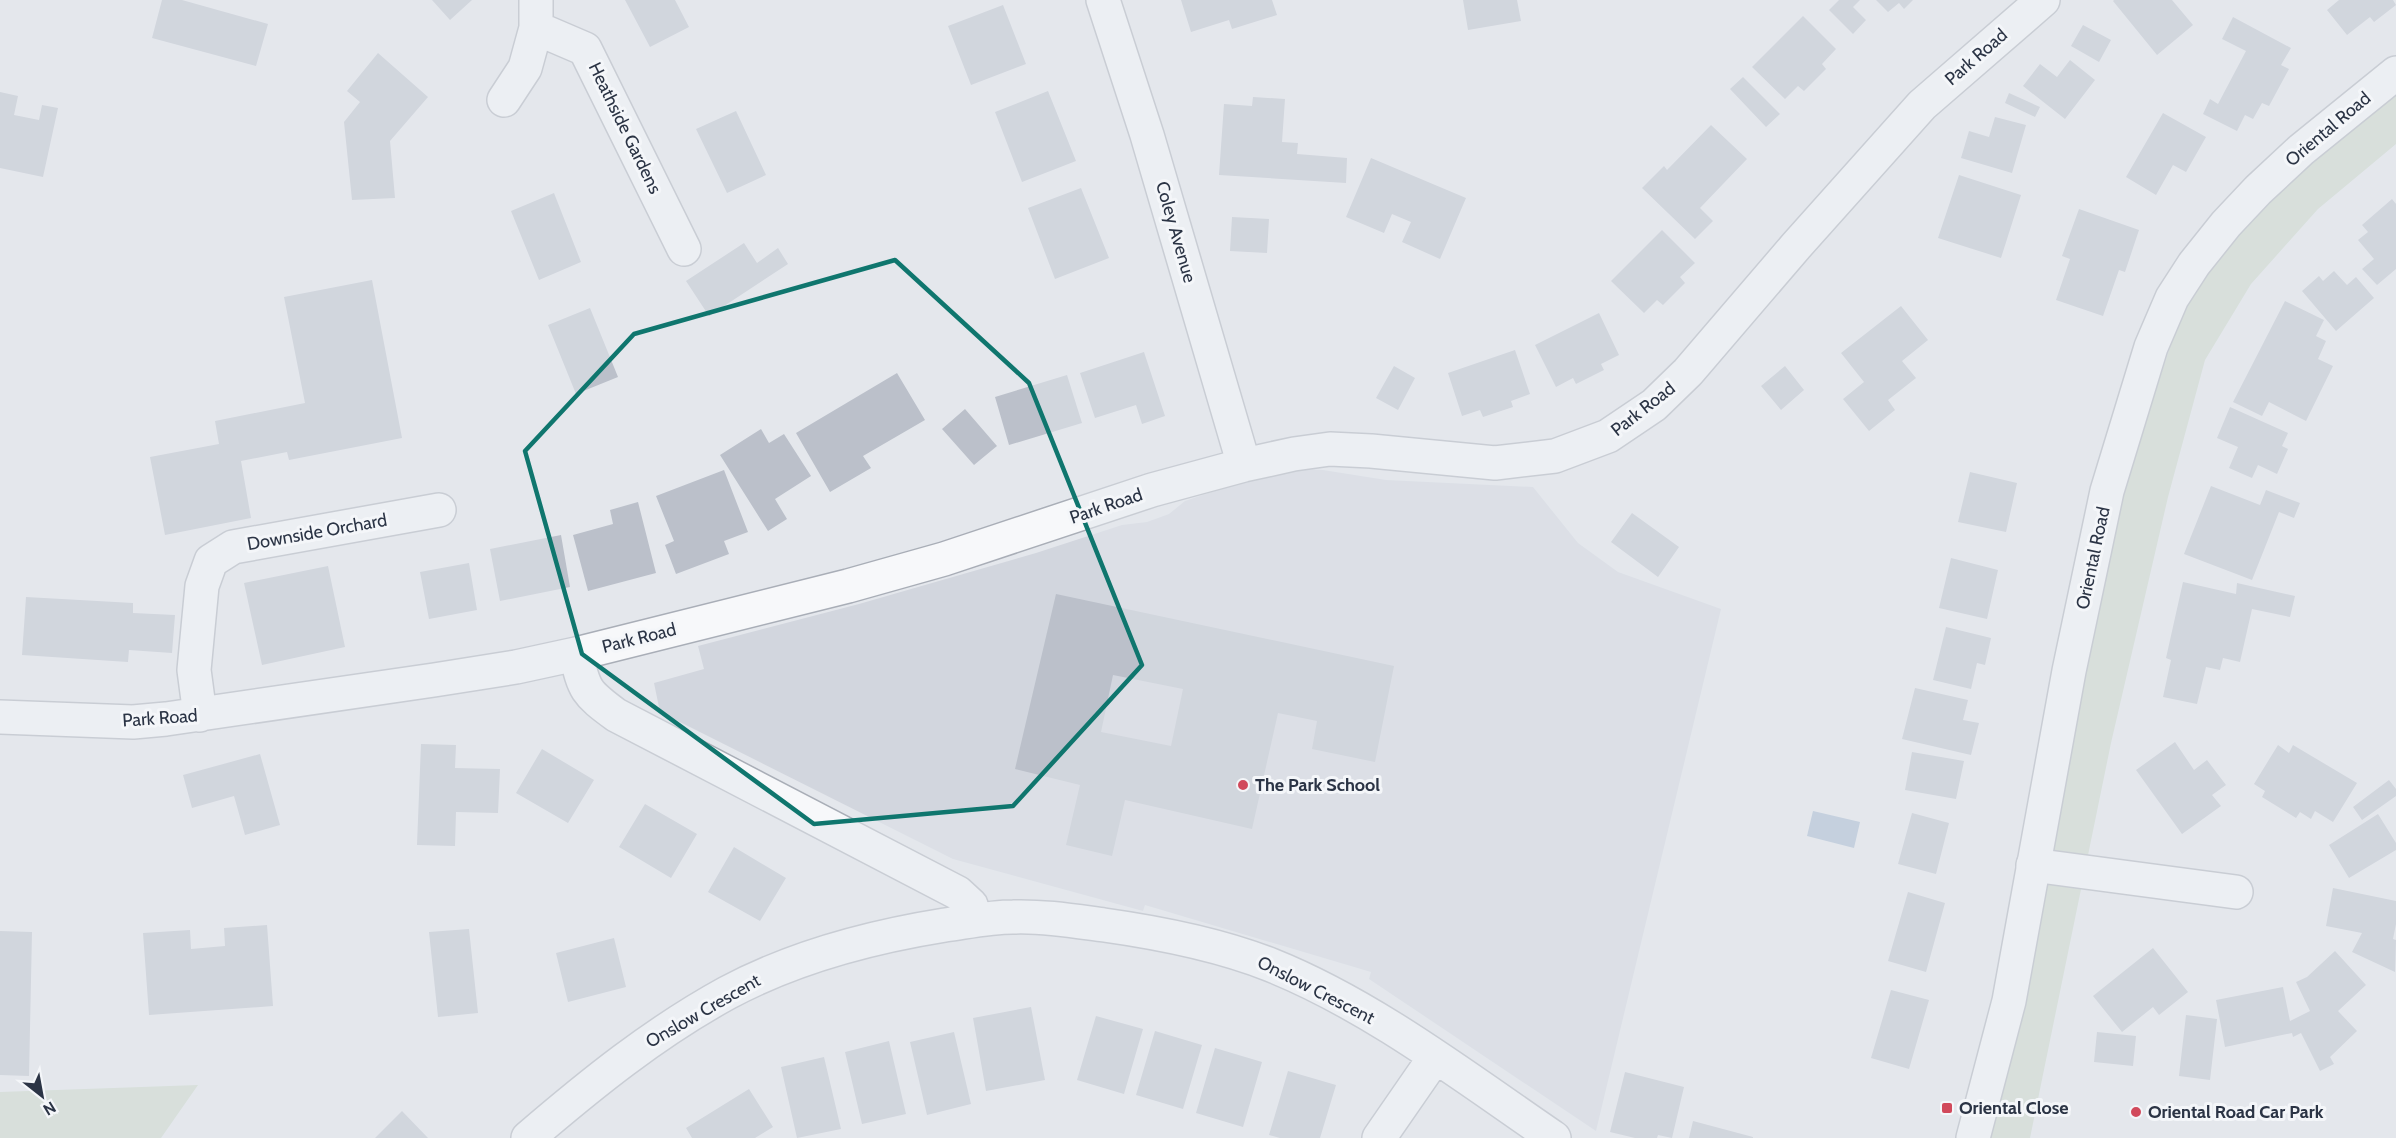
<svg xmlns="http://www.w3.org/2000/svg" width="2396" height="1138" font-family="Cabin,sans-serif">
  <rect width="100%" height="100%" fill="#e4e7ec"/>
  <path fill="#d2d6de" d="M 1282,468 L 1323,470 L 1386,480 L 1533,487 L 1578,543 L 1618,572 L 1721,609 L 1596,1131 L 1369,979 L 1371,972 L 1145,905 L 1143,911 L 953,859 L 660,712 L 654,683 L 704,669 L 698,646 L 859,604 L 1036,553 L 1122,525 L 1147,522 L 1169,514 L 1185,501 Z"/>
  <path fill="#c9d6c5" d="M 2396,92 L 2396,144 L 2318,209 L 2251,284 L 2205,360 L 2168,497 L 2111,743 L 2030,1138 L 1984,1138 L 2121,497 L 2183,307 L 2255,212 Z
    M 198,1085 L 161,1138 L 0,1138 L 0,1092 Z"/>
  <path fill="#9fb4cc" d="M 1813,811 L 1860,822 L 1854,848 L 1807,836 Z"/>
  <path fill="#bbc0ca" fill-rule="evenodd" d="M 162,0 L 182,0 L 268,24 L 256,66 L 152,38 Z
    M 432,0 L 472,0 L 450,20 Z
    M 625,0 L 675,0 L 689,27 L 650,47 Z
    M 1181,0 L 1272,0 L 1277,15 L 1232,29 L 1229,20 L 1191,32 Z
    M 1463,0 L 1517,0 L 1521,21 L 1468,30 Z
    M 1839,0 L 1860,0 L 1853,7 L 1866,20 L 1853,34 L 1829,10 Z
    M 1876,0 L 1913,0 L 1904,9 L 1899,3 L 1888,12 Z
    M 2114,0 L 2172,0 L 2193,25 L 2157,55 L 2113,1 Z
    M 2339,0 L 2393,0 L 2396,5 L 2374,22 L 2370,17 L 2347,35 L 2327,10 Z
    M 1003,5 L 1026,64 L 971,85 L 948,26 Z
    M 1803,16 L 1836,49 L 1822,64 L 1826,69 L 1804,91 L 1798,86 L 1785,99 L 1752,67 Z
    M 2233,17 L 2291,48 L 2281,65 L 2289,69 L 2269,106 L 2262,103 L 2253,119 L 2245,115 L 2237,131 L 2203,114 L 2210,99 L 2218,104 L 2246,51 L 2222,39 Z
    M 2083,25 L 2111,40 L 2099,62 L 2071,46 Z
    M 378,53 L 428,97 L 390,141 L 395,198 L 352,200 L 344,122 L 360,102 L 347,91 Z
    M 2070,60 L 2095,80 L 2065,119 L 2023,86 L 2040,64 L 2057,77 Z
    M 1743,77 L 1780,114 L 1766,127 L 1730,89 Z
    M 1048,91 L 1076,161 L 1022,182 L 995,112 Z
    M 0,92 L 18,96 L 14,115 L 39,120 L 42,105 L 58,108 L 43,177 L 0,168 Z
    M 2009,93 L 2040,107 L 2035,117 L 2005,103 Z
    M 1253,97 L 1285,99 L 1282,142 L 1298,143 L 1297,154 L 1347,158 L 1346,183 L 1219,175 L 1224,104 L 1252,106 Z
    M 736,111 L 766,175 L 727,193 L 696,129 Z
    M 2163,113 L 2206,137 L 2186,172 L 2173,165 L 2156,195 L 2126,177 Z
    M 1995,117 L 2026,125 L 2012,173 L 1961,158 L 1969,131 L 1989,137 Z
    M 1711,125 L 1747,159 L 1700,208 L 1713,221 L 1695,239 L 1642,188 L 1664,166 L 1667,170 Z
    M 1371,158 L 1466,198 L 1440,259 L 1402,242 L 1411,222 L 1392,214 L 1384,233 L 1346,217 Z
    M 1959,175 L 2021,195 L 2001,258 L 1938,238 Z
    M 1081,188 L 1109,258 L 1055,279 L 1028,208 Z
    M 554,193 L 581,262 L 539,280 L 511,211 Z
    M 2392,199 L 2396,204 L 2396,269 L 2377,285 L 2362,269 L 2374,259 L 2358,240 L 2368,232 L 2362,225 Z
    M 2079,209 L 2139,230 L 2125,272 L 2119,270 L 2103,316 L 2056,300 L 2070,259 L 2062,256 Z
    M 1232,217 L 1269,219 L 1267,253 L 1230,251 Z
    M 1662,230 L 1695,263 L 1680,277 L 1685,283 L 1663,305 L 1657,300 L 1644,313 L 1611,281 Z
    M 744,243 L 757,263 L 778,248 L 788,264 L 709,316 L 686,281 Z
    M 2334,271 L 2347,285 L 2356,277 L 2374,298 L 2336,331 L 2302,291 L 2319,276 L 2323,281 Z
    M 372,280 L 402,438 L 289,460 L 287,452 L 241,461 L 251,518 L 165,535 L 150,457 L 219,444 L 215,421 L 305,403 L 284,297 Z
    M 2285,301 L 2324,320 L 2316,336 L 2326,341 L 2318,359 L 2333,366 L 2306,421 L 2269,402 L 2262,416 L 2233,402 Z
    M 1901,306 L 1928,340 L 1902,361 L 1916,378 L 1888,400 L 1895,410 L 1869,431 L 1843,399 L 1864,382 L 1841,353 Z
    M 590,308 L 618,377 L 576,394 L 548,325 Z
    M 1599,313 L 1619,355 L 1601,364 L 1604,370 L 1576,384 L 1573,378 L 1556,387 L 1535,345 Z
    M 1515,350 L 1530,394 L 1511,401 L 1513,407 L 1483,417 L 1480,410 L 1462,416 L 1448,373 Z
    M 1144,352 L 1165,416 L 1142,424 L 1136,405 L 1095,418 L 1080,373 Z
    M 1394,366 L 1415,378 L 1398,410 L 1376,398 Z
    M 1785,366 L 1804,390 L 1781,410 L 1761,386 Z
    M 897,373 L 925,420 L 863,456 L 871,468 L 830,492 L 796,433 Z
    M 1067,375 L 1082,423 L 1009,445 L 995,397 Z
    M 2230,407 L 2288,433 L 2282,446 L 2288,449 L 2277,474 L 2258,465 L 2252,478 L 2229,468 L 2238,447 L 2217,438 Z
    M 965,409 L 997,446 L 974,465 L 942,429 Z
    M 761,429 L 769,443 L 784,434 L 811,476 L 775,499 L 787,519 L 768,531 L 720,455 Z
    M 724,470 L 748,532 L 724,541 L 729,554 L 676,574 L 665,545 L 674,541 L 656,496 Z
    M 1970,472 L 2017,483 L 2006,532 L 1958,522 Z
    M 2211,486 L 2260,505 L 2266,490 L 2300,503 L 2294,518 L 2279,512 L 2252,580 L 2184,554 Z
    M 638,502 L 656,573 L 588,591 L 573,535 L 613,524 L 610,510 Z
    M 1632,513 L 1679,547 L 1658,577 L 1611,542 Z
    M 561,535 L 570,587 L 500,601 L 490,549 Z
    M 1951,558 L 1998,570 L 1987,619 L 1939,608 Z
    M 469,563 L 477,610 L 429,619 L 420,572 Z
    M 328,566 L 345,647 L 262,665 L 244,583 Z
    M 2183,582 L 2236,594 L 2237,583 L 2295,596 L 2290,617 L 2252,609 L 2240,662 L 2223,658 L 2220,670 L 2206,667 L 2197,704 L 2163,697 L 2171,660 L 2166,658 Z
    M 1056,594 L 1394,666 L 1375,762 L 1312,749 L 1317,721 L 1278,713 L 1252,829 L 1125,800 L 1112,856 L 1066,845 L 1080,785 L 1015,769 ZM 1113,675 L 1183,689 L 1171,746 L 1101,732 Z
    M 26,597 L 133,603 L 133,613 L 175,615 L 172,653 L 129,650 L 128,662 L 22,655 Z
    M 1946,627 L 1991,638 L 1985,665 L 1977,663 L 1971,689 L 1933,680 Z
    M 1915,688 L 1968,700 L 1963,720 L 1979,723 L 1971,755 L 1902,739 Z
    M 2175,742 L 2194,770 L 2207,760 L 2226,785 L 2212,795 L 2221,806 L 2182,834 L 2136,770 Z
    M 421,744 L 456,745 L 455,768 L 500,769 L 498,813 L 456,812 L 455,846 L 417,845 Z
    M 2278,745 L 2289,753 L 2293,745 L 2357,783 L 2333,822 L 2315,811 L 2311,819 L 2300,812 L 2296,818 L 2262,797 L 2265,791 L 2254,784 Z
    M 542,749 L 594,780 L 568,823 L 516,793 Z
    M 1912,752 L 1964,761 L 1956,799 L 1905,790 Z
    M 260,754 L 280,825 L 245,835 L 234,796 L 192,808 L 183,775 Z
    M 2389,780 L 2396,789 L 2396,796 L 2362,820 L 2353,807 Z
    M 645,804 L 697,834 L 671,878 L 619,847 Z
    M 1912,813 L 1949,823 L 1936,874 L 1898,864 Z
    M 2378,814 L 2396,843 L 2396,850 L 2349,878 L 2329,845 Z
    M 734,847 L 786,878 L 760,921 L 708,892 Z
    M 2333,888 L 2396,901 L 2396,924 L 2393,939 L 2396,940 L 2395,972 L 2352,952 L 2362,933 L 2326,926 Z
    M 1908,892 L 1945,903 L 1926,972 L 1888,961 Z
    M 267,925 L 273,1006 L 149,1015 L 143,933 L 190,930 L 191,949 L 225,946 L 224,928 Z
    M 469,929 L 478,1013 L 438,1017 L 429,932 Z
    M 0,931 L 32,932 L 29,1076 L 0,1075 Z
    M 614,938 L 626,987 L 568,1002 L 556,953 Z
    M 2153,948 L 2188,992 L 2159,1015 L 2153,1007 L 2122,1032 L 2093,996 Z
    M 2335,951 L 2366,985 L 2338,1011 L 2357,1031 L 2330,1057 L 2334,1064 L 2320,1071 L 2301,1033 L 2293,1037 L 2292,1033 L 2225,1047 L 2216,1000 L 2283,987 L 2290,1021 L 2310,1011 L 2296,982 L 2307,977 Z
    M 1891,990 L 1929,1000 L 1909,1069 L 1871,1058 Z
    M 1031,1007 L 1045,1080 L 986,1091 L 973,1018 Z
    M 2186,1015 L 2217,1019 L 2210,1080 L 2179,1076 Z
    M 1096,1016 L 1143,1029 L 1124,1094 L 1077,1080 Z
    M 1155,1031 L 1202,1045 L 1183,1109 L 1136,1095 Z
    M 954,1032 L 971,1104 L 927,1115 L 910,1042 Z
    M 2097,1032 L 2136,1036 L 2133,1066 L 2094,1062 Z
    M 889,1041 L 906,1114 L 862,1124 L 845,1052 Z
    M 1215,1048 L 1262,1062 L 1243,1127 L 1196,1113 Z
    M 824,1057 L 841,1129 L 797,1138 L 781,1067 Z
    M 1288,1071 L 1336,1085 L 1320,1138 L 1280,1138 L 1269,1135 Z
    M 1625,1072 L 1684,1087 L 1672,1138 L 1658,1135 L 1657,1138 L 1635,1138 L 1610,1132 Z
    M 749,1089 L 773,1127 L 755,1138 L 692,1138 L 686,1128 Z
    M 402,1111 L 428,1138 L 375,1138 Z
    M 1693,1121 L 1753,1137 L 1753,1138 L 1689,1138 Z"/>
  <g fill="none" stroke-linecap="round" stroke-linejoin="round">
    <defs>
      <path id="minor" d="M 536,0 L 536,28 L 585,49 L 684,249
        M 1103,0 L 1147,135 L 1244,465
        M 504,100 L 525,68 L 536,28
        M 576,654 C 584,690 586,693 616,715 L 958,893 L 971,905 L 975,920
        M 200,715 L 194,670 L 202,586 L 211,561 L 233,547 L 439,510
        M 0,717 L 133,722 L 166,719 L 434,680 L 516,667 L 576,654 L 848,586 L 944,559 L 1152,490 L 1244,465 L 1294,454 L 1330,449 L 1371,451 L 1495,463 L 1555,456 L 1608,436 L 1654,405 L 1688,372 L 1796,246 L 1922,105 L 2043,0
        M 2033,865 L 2236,892
        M 528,1138 C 591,1084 654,1033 727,993 C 794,957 870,937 945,925 C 967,922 990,917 1013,917 C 1043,916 1074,921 1104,925 C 1161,933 1218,944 1271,965 C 1371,1005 1466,1078 1554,1138
        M 1379,1138 L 1435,1057"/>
      <path id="tertiary" d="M 1973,1138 L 2009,1001 L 2069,671 L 2107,491 L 2151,347 L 2172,298 L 2194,264 L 2226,224 L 2258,190 L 2301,150 L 2396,73"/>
    </defs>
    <use href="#minor" stroke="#a9aeb7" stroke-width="36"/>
    <use href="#tertiary" stroke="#a9aeb7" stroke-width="36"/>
    <use href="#minor" stroke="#f7f8fa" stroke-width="33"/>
    <use href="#tertiary" stroke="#f7f8fa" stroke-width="33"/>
  </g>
  <path d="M0 0H2396V1138H0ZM 895,260 L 1029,383 L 1142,665 L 1013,806 L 814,824 L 582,654 L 525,451 L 634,334 Z" fill="#e4e7ec" fill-opacity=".55" fill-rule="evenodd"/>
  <path fill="none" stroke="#0f766e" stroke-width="4.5" stroke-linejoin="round" d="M 895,260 L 1029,383 L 1142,665 L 1013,806 L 814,824 L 582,654 L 525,451 L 634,334 Z"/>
  <g fill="#d1495b" stroke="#f4f6f9" stroke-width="2">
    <circle cx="1243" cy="785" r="6"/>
    <rect x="1941" y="1102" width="12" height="12" rx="3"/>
    <circle cx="2136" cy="1112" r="6"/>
  </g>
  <g text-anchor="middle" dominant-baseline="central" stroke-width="6" stroke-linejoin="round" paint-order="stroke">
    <g font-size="18" fill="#2b3445" stroke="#f4f6f9">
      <text transform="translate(1976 57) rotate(-41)">Park Road</text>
      <text transform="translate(625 128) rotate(64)">Heathside Gardens</text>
      <text transform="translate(2328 129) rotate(-40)">Oriental Road</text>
      <text transform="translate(1176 232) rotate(74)">Coley Avenue</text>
      <text transform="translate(1643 409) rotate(-38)">Park Road</text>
      <text transform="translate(1106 506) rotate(-19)">Park Road</text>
      <text transform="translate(317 532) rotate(-10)">Downside Orchard</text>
      <text transform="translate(2093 558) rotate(-78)">Oriental Road</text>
      <text transform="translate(639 638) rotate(-14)">Park Road</text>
      <text transform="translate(160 718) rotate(-4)">Park Road</text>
      <text transform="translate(1316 990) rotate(27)">Onslow Crescent</text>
      <text transform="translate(703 1011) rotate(-30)">Onslow Crescent</text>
    </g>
    <g font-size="18" font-weight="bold" fill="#2b3445" stroke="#f4f6f9" text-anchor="start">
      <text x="1255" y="785">The Park School</text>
      <text x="1959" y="1108">Oriental Close</text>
      <text x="2148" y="1112">Oriental Road Car Park</text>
    </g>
  </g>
  <g transform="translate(42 1096) rotate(149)" stroke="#f4f6f9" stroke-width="4.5" paint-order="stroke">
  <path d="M0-4.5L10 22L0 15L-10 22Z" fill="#2b3445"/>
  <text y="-9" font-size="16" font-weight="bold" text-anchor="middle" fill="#2b3445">N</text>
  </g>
</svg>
